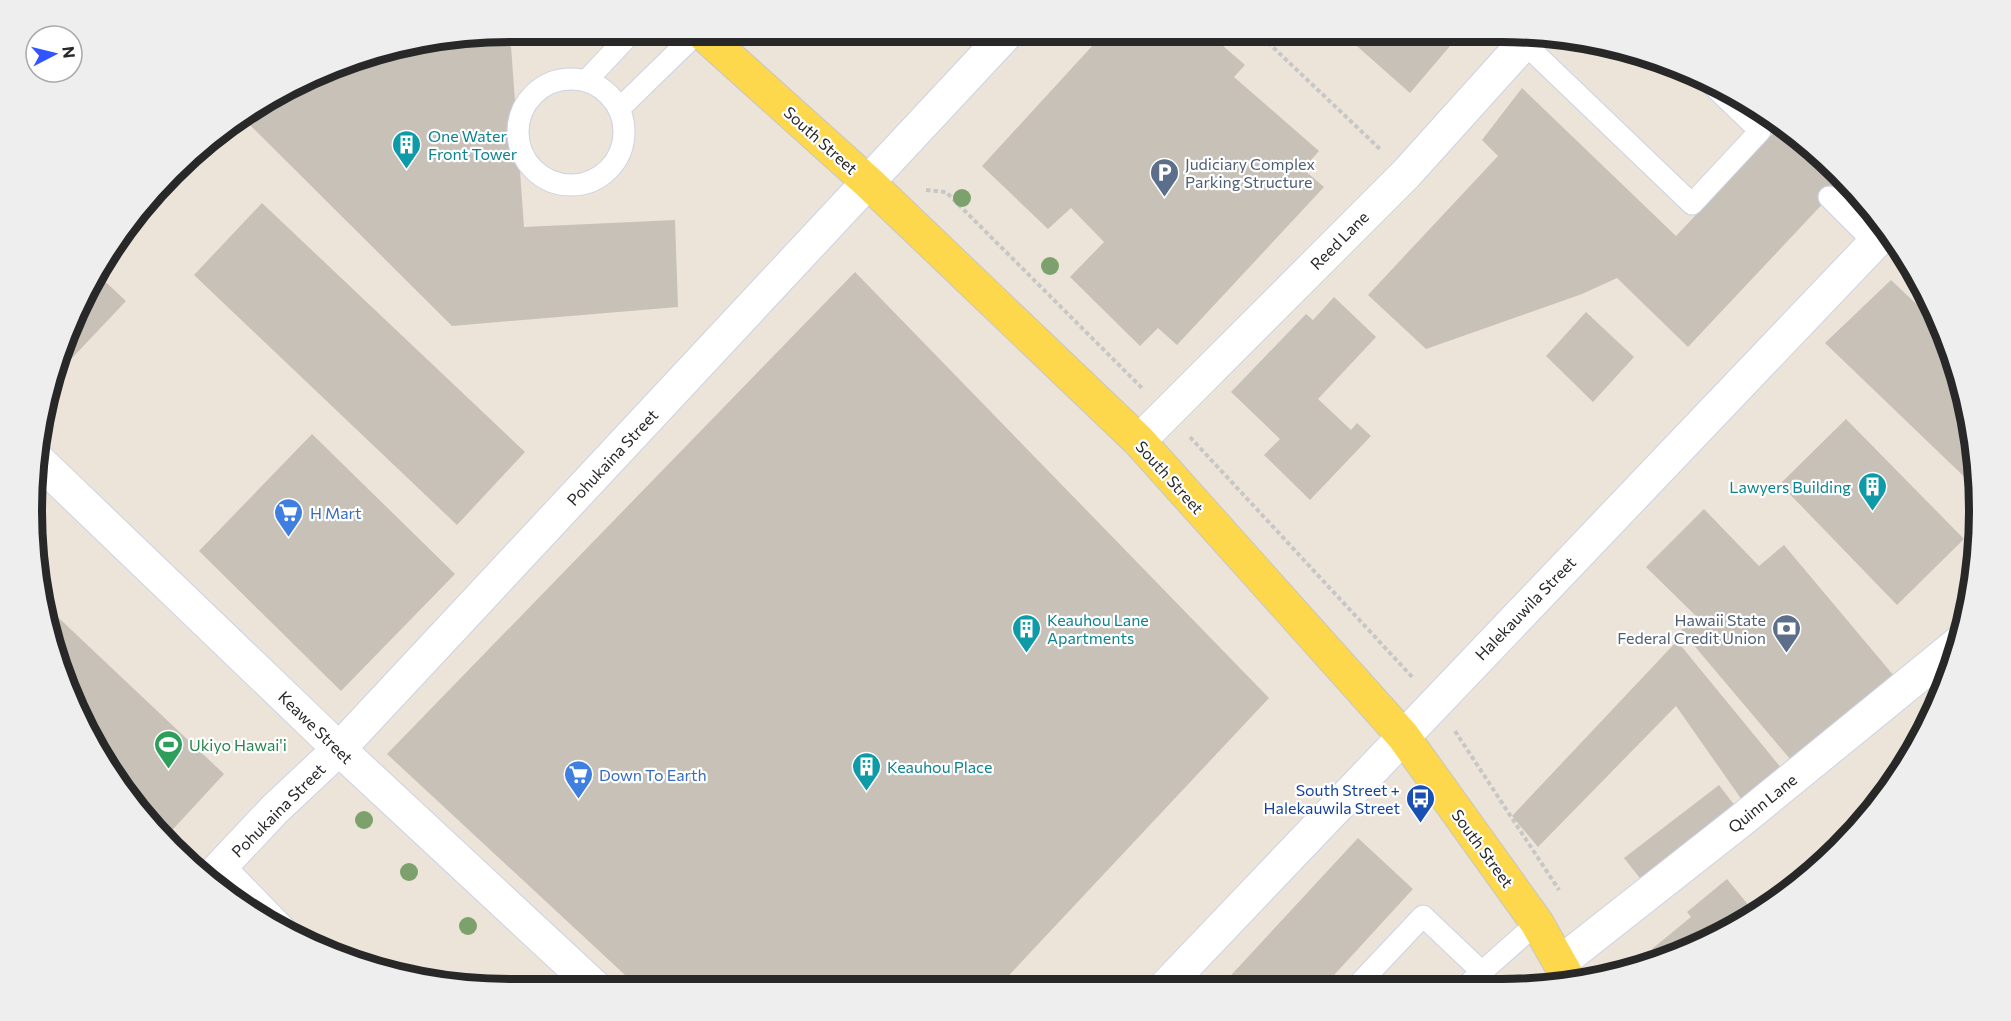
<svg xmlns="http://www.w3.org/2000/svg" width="2011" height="1021" font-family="Commissioner,sans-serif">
  <rect width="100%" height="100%" fill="#ece4d8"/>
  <path fill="#c7c1b8" d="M 510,32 L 524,227 L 675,220 L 678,307 L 452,326 L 243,118 L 356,57 Z
    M 1105,32 L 1172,32 L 1183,42 L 1191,32 L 1207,32 L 1245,65 L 1234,77 L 1319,151 L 1303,169 L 1324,187 L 1177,345 L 1158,328 L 1140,346 L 1070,277 L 1104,242 L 1071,208 L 1048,229 L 982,166 Z
    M 1341,32 L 1462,32 L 1410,93 Z
    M 1522,88 L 1676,236 L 1782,124 L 1845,180 L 1688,347 L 1617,278 L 1582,294 L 1426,349 L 1368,295 L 1498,156 L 1482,140 Z
    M 262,203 L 525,452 L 457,525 L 194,275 Z
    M 95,272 L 126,301 L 57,374 Z
    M 855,272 L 1269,698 L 998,987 L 639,988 L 387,754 Z
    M 1891,280 L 1928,315 L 1933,310 L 1954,356 L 1975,448 L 1977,489 L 1825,343 Z
    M 1334,297 L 1376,337 L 1318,399 L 1351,430 L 1357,423 L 1371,436 L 1310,500 L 1264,455 L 1280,439 L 1231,392 L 1306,314 L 1313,320 Z
    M 1586,312 L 1634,357 L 1593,402 L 1546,356 Z
    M 1846,419 L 1964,539 L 1897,605 L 1780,484 Z
    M 312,434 L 455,574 L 341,691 L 199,551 Z
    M 1704,509 L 1759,566 L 1784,545 L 1894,676 L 1790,759 L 1681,630 L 1697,617 L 1646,567 Z
    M 45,605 L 224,774 L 164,839 L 81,722 Z
    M 1677,641 L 1787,775 L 1749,810 L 1676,706 L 1538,847 L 1512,816 Z
    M 1719,785 L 1742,815 L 1647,887 L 1624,858 Z
    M 1358,838 L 1413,889 L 1324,986 L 1221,986 Z
    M 1727,879 L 1754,912 L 1683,953 L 1660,959 L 1652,949 L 1691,917 L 1687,912 Z"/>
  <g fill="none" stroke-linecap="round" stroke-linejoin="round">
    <defs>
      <path id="service" d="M 1524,43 L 1692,204 L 1760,131 L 1705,78
        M518 132a53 53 0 1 1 106 0a53 53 0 1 1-106 0Z
        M 586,81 L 632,32
        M 619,109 L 698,32
        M 1829,197 L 1875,243
        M 223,864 L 292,935
        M 1357,986 L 1423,916 L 1481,971 L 1486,986
        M 1466,986 L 1537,923"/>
      <path id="minor" d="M 1139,441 L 1406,174 L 1533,33
        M 39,461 L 339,749 L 596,988
        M 1561,962 L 1744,818 L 1961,641"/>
      <path id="tertiary" d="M 211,877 L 275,809 L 339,749 L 1008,32
        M 1165,987 L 1886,231"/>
      <path id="primary" d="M 701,32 L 869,183 L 1139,441 L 1403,736 L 1537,923 L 1571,983"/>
    </defs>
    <use href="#service" stroke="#cdd1e3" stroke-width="23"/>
    <use href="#minor" stroke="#cdd1e3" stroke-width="35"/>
    <use href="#tertiary" stroke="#cdd1e3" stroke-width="35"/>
    <use href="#primary" stroke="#c7c7c7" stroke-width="35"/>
    <path stroke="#c7c7c7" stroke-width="4" stroke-dasharray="4.5 3" stroke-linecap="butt" d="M 1257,32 L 1381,150
      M 926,190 L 946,192 L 1143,389
      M 1190,437 L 1413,678
      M 1455,731 L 1559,890"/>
    <use href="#service" stroke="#fff" stroke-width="21"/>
    <use href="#minor" stroke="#fff" stroke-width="33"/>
    <use href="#tertiary" stroke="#fff" stroke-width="33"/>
    <use href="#primary" stroke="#fdd74c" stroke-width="33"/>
  </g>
  <g fill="#7da16c">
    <circle cx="962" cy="198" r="9"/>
    <circle cx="1050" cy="266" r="9"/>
    <circle cx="364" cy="820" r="9"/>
    <circle cx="409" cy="872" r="9"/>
    <circle cx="468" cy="926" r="9"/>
  </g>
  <defs>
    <symbol id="building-pin" viewBox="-11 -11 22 30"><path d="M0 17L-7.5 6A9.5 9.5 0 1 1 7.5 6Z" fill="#0f9aa8" stroke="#fff"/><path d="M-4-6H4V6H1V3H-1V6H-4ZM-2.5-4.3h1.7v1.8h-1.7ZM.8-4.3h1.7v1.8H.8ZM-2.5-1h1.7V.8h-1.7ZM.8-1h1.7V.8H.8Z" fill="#fff"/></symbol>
    <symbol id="parking-pin" viewBox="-11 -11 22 30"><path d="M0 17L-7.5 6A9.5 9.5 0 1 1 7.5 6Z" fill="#5c6f8a" stroke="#fff"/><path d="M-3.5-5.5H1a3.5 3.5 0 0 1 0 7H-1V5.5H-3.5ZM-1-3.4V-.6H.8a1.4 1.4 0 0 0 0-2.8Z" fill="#fff"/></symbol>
    <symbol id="supermarket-pin" viewBox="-11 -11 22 30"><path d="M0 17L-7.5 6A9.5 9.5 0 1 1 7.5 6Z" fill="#3f7fe0" stroke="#fff"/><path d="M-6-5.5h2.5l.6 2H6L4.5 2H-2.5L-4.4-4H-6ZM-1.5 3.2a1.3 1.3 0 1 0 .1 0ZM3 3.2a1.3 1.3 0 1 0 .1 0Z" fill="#fff"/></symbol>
    <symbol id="bank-pin" viewBox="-11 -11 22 30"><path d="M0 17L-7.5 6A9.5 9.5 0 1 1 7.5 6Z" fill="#5c6f8a" stroke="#fff"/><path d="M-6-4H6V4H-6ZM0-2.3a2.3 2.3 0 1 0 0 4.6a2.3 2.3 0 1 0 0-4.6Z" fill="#fff"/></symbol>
    <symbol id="stadium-pin" viewBox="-11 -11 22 30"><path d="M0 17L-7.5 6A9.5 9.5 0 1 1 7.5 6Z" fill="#2e9e5b" stroke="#fff"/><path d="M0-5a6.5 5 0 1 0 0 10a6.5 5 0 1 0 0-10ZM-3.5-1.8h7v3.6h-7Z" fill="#fff"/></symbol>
    <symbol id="bus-pin" viewBox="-11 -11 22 30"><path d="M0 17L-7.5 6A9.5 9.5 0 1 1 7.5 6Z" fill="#1a4fb4" stroke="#fff"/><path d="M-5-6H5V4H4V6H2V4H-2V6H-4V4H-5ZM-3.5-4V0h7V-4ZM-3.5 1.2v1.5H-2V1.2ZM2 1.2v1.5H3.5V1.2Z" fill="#fff"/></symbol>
  </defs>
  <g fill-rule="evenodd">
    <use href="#building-pin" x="390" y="128" width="33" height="45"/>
    <use href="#parking-pin" x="1148" y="156" width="33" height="45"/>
    <use href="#building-pin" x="1856" y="470" width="33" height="45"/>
    <use href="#supermarket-pin" x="272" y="496" width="33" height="45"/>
    <use href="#building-pin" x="1010" y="612" width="33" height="45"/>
    <use href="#bank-pin" x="1770" y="612" width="33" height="45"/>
    <use href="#stadium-pin" x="152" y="728" width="33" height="45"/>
    <use href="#building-pin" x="850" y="750" width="33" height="45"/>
    <use href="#supermarket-pin" x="562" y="758" width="33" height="45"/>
    <use href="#bus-pin" x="1404" y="782" width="33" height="45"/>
  </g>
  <g text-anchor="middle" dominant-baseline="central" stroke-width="4.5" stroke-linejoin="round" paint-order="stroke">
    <g font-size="16" fill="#0d838f" stroke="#fff" text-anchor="start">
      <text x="428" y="135">One Water<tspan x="428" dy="18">Front Tower</tspan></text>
      <text x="1851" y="486" text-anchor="end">Lawyers Building</text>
      <text x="1047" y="619">Keauhou Lane<tspan x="1047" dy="18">Apartments</tspan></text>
      <text x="887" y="766">Keauhou Place</text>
    </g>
    <g font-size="16" fill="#282828" stroke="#fff">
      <text transform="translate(821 140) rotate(42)">South Street</text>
      <text transform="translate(1339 240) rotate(-45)">Reed Lane</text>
      <text transform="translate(612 457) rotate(-47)">Pohukaina Street</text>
      <text transform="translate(1170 477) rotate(48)">South Street</text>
      <text transform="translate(1525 608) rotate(-46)">Halekauwila Street</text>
      <text transform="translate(316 727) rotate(44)">Keawe Street</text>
      <text transform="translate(1762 803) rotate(-39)">Quinn Lane</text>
      <text transform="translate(278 810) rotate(-45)">Pohukaina Street</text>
      <text transform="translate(1483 848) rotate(54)">South Street</text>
    </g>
    <g font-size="16" fill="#4e5e75" stroke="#fff" text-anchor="start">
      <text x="1185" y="163">Judiciary Complex<tspan x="1185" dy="18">Parking Structure</tspan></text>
      <text x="1766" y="619" text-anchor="end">Hawaii State<tspan x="1766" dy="18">Federal Credit Union</tspan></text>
    </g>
    <g font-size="16" fill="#366cbe" stroke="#fff" text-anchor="start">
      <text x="310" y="512">H Mart</text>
      <text x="599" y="774">Down To Earth</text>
    </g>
    <g font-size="16" fill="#27864d" stroke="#fff" text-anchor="start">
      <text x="189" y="744">Ukiyo Hawai'i</text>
    </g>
    <g font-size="16" fill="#164399" stroke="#fff" text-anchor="end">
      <text x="1400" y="789">South Street +<tspan x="1400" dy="18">Halekauwila Street</tspan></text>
    </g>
  </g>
  <path d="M0 0H2011V1021H0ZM510 42H1501A468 468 0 0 1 1969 510V511A468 468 0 0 1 1501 979H510A468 468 0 0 1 42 511V510A468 468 0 0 1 510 42Z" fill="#eee" fill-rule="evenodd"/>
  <path fill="none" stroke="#282828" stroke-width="8" d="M510 42H1501A468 468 0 0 1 1969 510V511A468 468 0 0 1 1501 979H510A468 468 0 0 1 42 511V510A468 468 0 0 1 510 42Z"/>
  <g transform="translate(54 54) rotate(83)"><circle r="28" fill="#ffffff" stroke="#a9a9a9" stroke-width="1.5"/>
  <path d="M0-4.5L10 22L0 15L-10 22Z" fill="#3254ff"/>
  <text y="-9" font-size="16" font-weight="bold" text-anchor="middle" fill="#282828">N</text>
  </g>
</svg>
